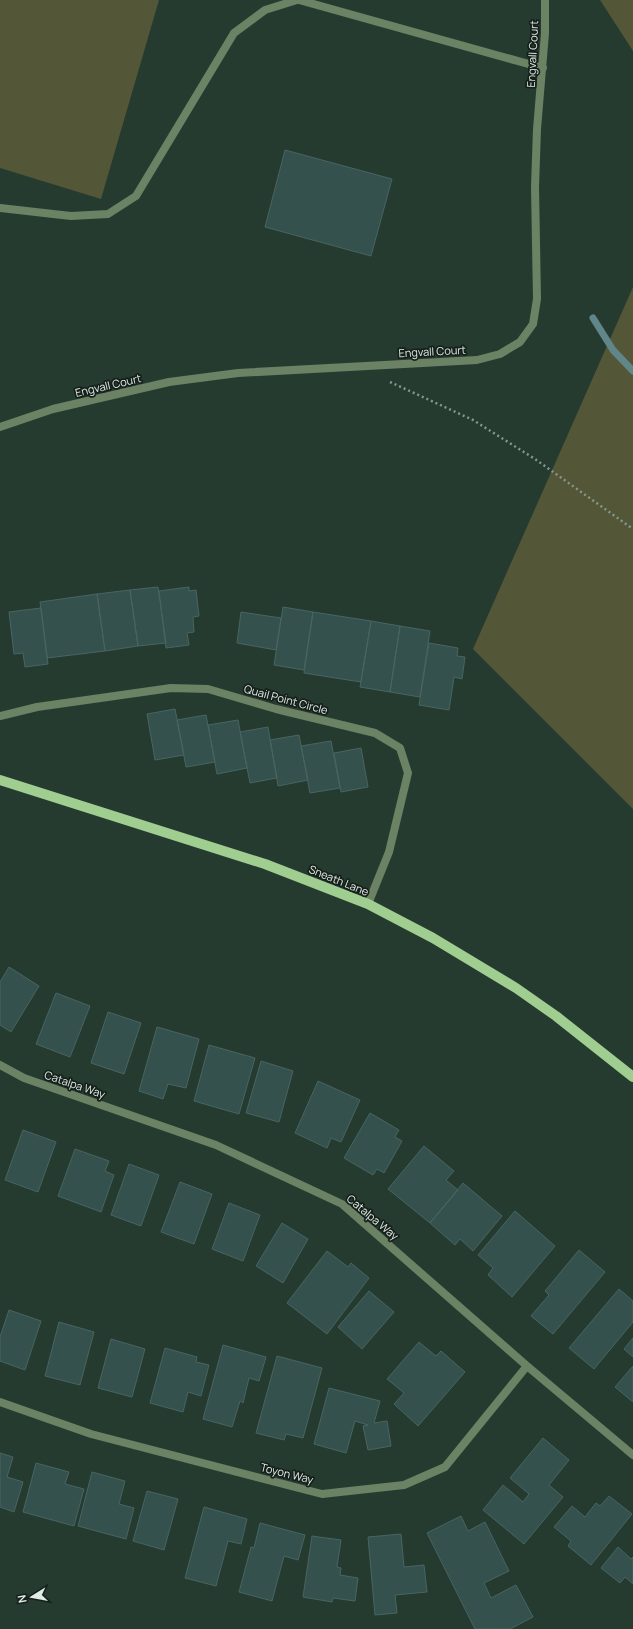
<svg xmlns="http://www.w3.org/2000/svg" width="633" height="1629" font-family="Manrope,sans-serif">
  <rect width="100%" height="100%" fill="#253b30"/>
  <path fill="#535637" d="M 0,0 L 159,0 L 101,199 L 0,168 Z
    M 600,0 L 633,0 L 633,51 Z
    M 633,287 L 633,809 L 473,649 Z"/>
  <g fill="none" stroke-linecap="round" stroke-linejoin="round">
    <path stroke="#60868a" stroke-width="7" d="M 593,318 L 613,350 L 633,371"/>
  </g>
  <path fill="#35514e" stroke="#486562" d="M 285,150 L 392,179 L 371,256 L 265,227 Z
    M 158,587 L 166,643 L 138,646 L 130,590 Z
    M 189,587 L 189,591 L 196,590 L 199,616 L 193,617 L 194,632 L 187,633 L 189,645 L 166,648 L 159,591 Z
    M 130,590 L 138,646 L 105,651 L 97,594 Z
    M 97,594 L 105,651 L 47,658 L 40,602 Z
    M 283,607 L 313,612 L 304,670 L 274,665 Z
    M 41,608 L 48,664 L 25,667 L 23,653 L 14,654 L 9,612 Z
    M 241,612 L 281,618 L 276,650 L 237,643 Z
    M 313,612 L 371,621 L 361,682 L 304,673 Z
    M 371,621 L 400,626 L 390,692 L 360,687 Z
    M 400,626 L 430,631 L 420,697 L 390,692 Z
    M 429,643 L 458,648 L 457,656 L 465,657 L 462,679 L 454,677 L 449,710 L 419,705 Z
    M 175,709 L 184,755 L 155,760 L 147,714 Z
    M 206,715 L 215,762 L 186,767 L 177,720 Z
    M 238,720 L 247,768 L 217,774 L 208,725 Z
    M 268,727 L 277,778 L 250,783 L 240,732 Z
    M 299,735 L 308,780 L 278,786 L 270,740 Z
    M 331,741 L 340,788 L 310,793 L 301,746 Z
    M 361,748 L 368,787 L 341,792 L 334,753 Z
    M 9,967 L 39,986 L 11,1032 L 0,1025 L 0,982 Z
    M 56,993 L 90,1006 L 70,1057 L 36,1044 Z
    M 108,1012 L 141,1023 L 124,1074 L 91,1063 Z
    M 157,1027 L 199,1039 L 186,1088 L 168,1084 L 163,1099 L 139,1091 Z
    M 209,1045 L 255,1058 L 239,1114 L 194,1101 Z
    M 261,1061 L 293,1071 L 279,1122 L 246,1113 Z
    M 318,1081 L 360,1100 L 341,1142 L 331,1138 L 327,1148 L 295,1133 Z
    M 370,1113 L 399,1130 L 395,1137 L 402,1141 L 384,1173 L 377,1169 L 373,1175 L 344,1158 Z
    M 23,1130 L 56,1142 L 38,1192 L 5,1180 Z
    M 424,1146 L 454,1171 L 446,1180 L 458,1190 L 430,1223 L 388,1189 Z
    M 75,1149 L 109,1161 L 105,1171 L 114,1175 L 101,1212 L 58,1196 Z
    M 129,1164 L 159,1175 L 141,1226 L 111,1215 Z
    M 180,1182 L 212,1194 L 194,1244 L 161,1232 Z
    M 463,1183 L 502,1216 L 473,1251 L 460,1239 L 455,1245 L 430,1223 Z
    M 229,1203 L 260,1215 L 243,1261 L 212,1249 Z
    M 515,1211 L 555,1246 L 512,1297 L 488,1275 L 493,1268 L 478,1255 Z
    M 282,1223 L 308,1239 L 283,1283 L 256,1266 Z
    M 579,1250 L 605,1272 L 553,1334 L 531,1316 L 549,1295 L 545,1291 Z
    M 327,1251 L 348,1267 L 351,1263 L 369,1278 L 327,1334 L 287,1303 Z
    M 619,1289 L 633,1301 L 633,1322 L 594,1369 L 569,1348 Z
    M 369,1291 L 394,1312 L 362,1349 L 338,1327 Z
    M 9,1310 L 41,1321 L 25,1370 L 0,1361 L 0,1337 Z
    M 59,1322 L 94,1332 L 80,1385 L 45,1376 Z
    M 633,1338 L 633,1357 L 624,1349 Z
    M 111,1339 L 145,1349 L 132,1397 L 98,1388 Z
    M 419,1342 L 436,1356 L 441,1351 L 465,1372 L 418,1426 L 394,1404 L 404,1393 L 387,1379 Z
    M 223,1345 L 266,1357 L 259,1381 L 249,1378 L 243,1403 L 240,1401 L 232,1427 L 203,1419 Z
    M 165,1348 L 197,1357 L 196,1362 L 209,1365 L 201,1396 L 188,1392 L 183,1412 L 150,1403 Z
    M 277,1356 L 322,1368 L 303,1438 L 286,1434 L 284,1440 L 256,1433 Z
    M 633,1366 L 633,1402 L 615,1387 Z
    M 329,1388 L 380,1401 L 374,1423 L 387,1421 L 391,1446 L 368,1450 L 363,1426 L 368,1425 L 355,1421 L 346,1453 L 314,1444 Z
    M 543,1438 L 569,1460 L 549,1485 L 563,1497 L 524,1544 L 483,1510 L 503,1485 L 523,1502 L 529,1494 L 510,1478 Z
    M 0,1453 L 13,1457 L 7,1477 L 23,1482 L 14,1512 L 0,1507 Z
    M 36,1463 L 69,1472 L 65,1484 L 84,1489 L 74,1526 L 23,1512 Z
    M 92,1472 L 125,1481 L 119,1504 L 134,1508 L 126,1539 L 78,1526 Z
    M 147,1491 L 178,1499 L 164,1550 L 133,1541 Z
    M 609,1496 L 632,1514 L 591,1565 L 568,1546 L 571,1541 L 554,1527 L 572,1506 L 585,1517 L 596,1503 L 600,1506 Z
    M 204,1507 L 247,1519 L 241,1544 L 228,1541 L 216,1586 L 185,1578 Z
    M 461,1516 L 468,1531 L 485,1522 L 509,1571 L 484,1583 L 491,1598 L 516,1585 L 533,1617 L 510,1629 L 475,1629 L 427,1533 Z
    M 260,1523 L 305,1535 L 298,1560 L 284,1556 L 272,1601 L 239,1592 L 251,1547 L 254,1548 Z
    M 401,1534 L 404,1567 L 424,1565 L 427,1592 L 395,1595 L 397,1613 L 375,1615 L 368,1537 Z
    M 312,1536 L 341,1540 L 337,1567 L 341,1568 L 340,1575 L 358,1578 L 355,1601 L 333,1598 L 332,1602 L 303,1597 Z
    M 618,1547 L 631,1559 L 633,1557 L 633,1584 L 625,1577 L 620,1583 L 601,1568 Z"/>
  <g fill="none" stroke-linecap="round" stroke-linejoin="round">
    <path stroke="#86978e" stroke-width="2.5" stroke-dasharray="2 3" stroke-linecap="butt" d="M 390,382 L 473,420 L 535,459 L 633,529"/>
    <path stroke="#6c8264" stroke-width="8" d="M 299,0 L 543,68
      M 0,208 L 71,216 L 108,214 L 136,196 L 234,33 L 265,10 L 297,0"/>
    <path stroke="#6c8264" stroke-width="8" d="M 0,427 L 53,409 L 169,382 L 238,373 L 477,360 L 500,354 L 520,342 L 533,324 L 537,299 L 535,187 L 537,129 L 545,33 L 545,0
      M 0,716 L 37,707 L 171,688 L 208,689 L 276,709 L 375,733 L 400,748 L 408,773 L 389,852 L 368,904
      M 0,1065 L 24,1078 L 216,1145 L 342,1204 L 527,1366 L 633,1455
      M 0,1402 L 91,1434 L 322,1494 L 404,1485 L 445,1467 L 527,1366"/>
    <path stroke="#a0ce90" stroke-width="10" d="M 0,780 L 265,864 L 368,904 L 433,938 L 516,988 L 556,1016 L 633,1077"/>
  </g>
  <g text-anchor="middle" dominant-baseline="central" stroke-width="3.5" stroke-linejoin="round" paint-order="stroke">
    <g font-size="11" fill="#e0ede6" stroke="#16201b">
      <text transform="translate(532 54) rotate(-87)">Engvall Court</text>
      <text transform="translate(432 351) rotate(-3)">Engvall Court</text>
      <text transform="translate(108 385) rotate(-13)">Engvall Court</text>
      <text transform="translate(286 699) rotate(15)">Quail Point Circle</text>
      <text transform="translate(339 880) rotate(22)">Sneath Lane</text>
      <text transform="translate(75 1084) rotate(19)">Catalpa Way</text>
      <text transform="translate(373 1217) rotate(40)">Catalpa Way</text>
      <text transform="translate(287 1473) rotate(14)">Toyon Way</text>
    </g>
  </g>
  <g transform="translate(32 1597) rotate(259)" stroke="#16201b" stroke-width="3" paint-order="stroke">
  <path d="M0-3L7 15L0 10L-7 15Z" fill="#e0ede6"/>
  <text y="-6" font-size="11" font-weight="bold" text-anchor="middle" fill="#e0ede6">N</text>
  </g>
</svg>
